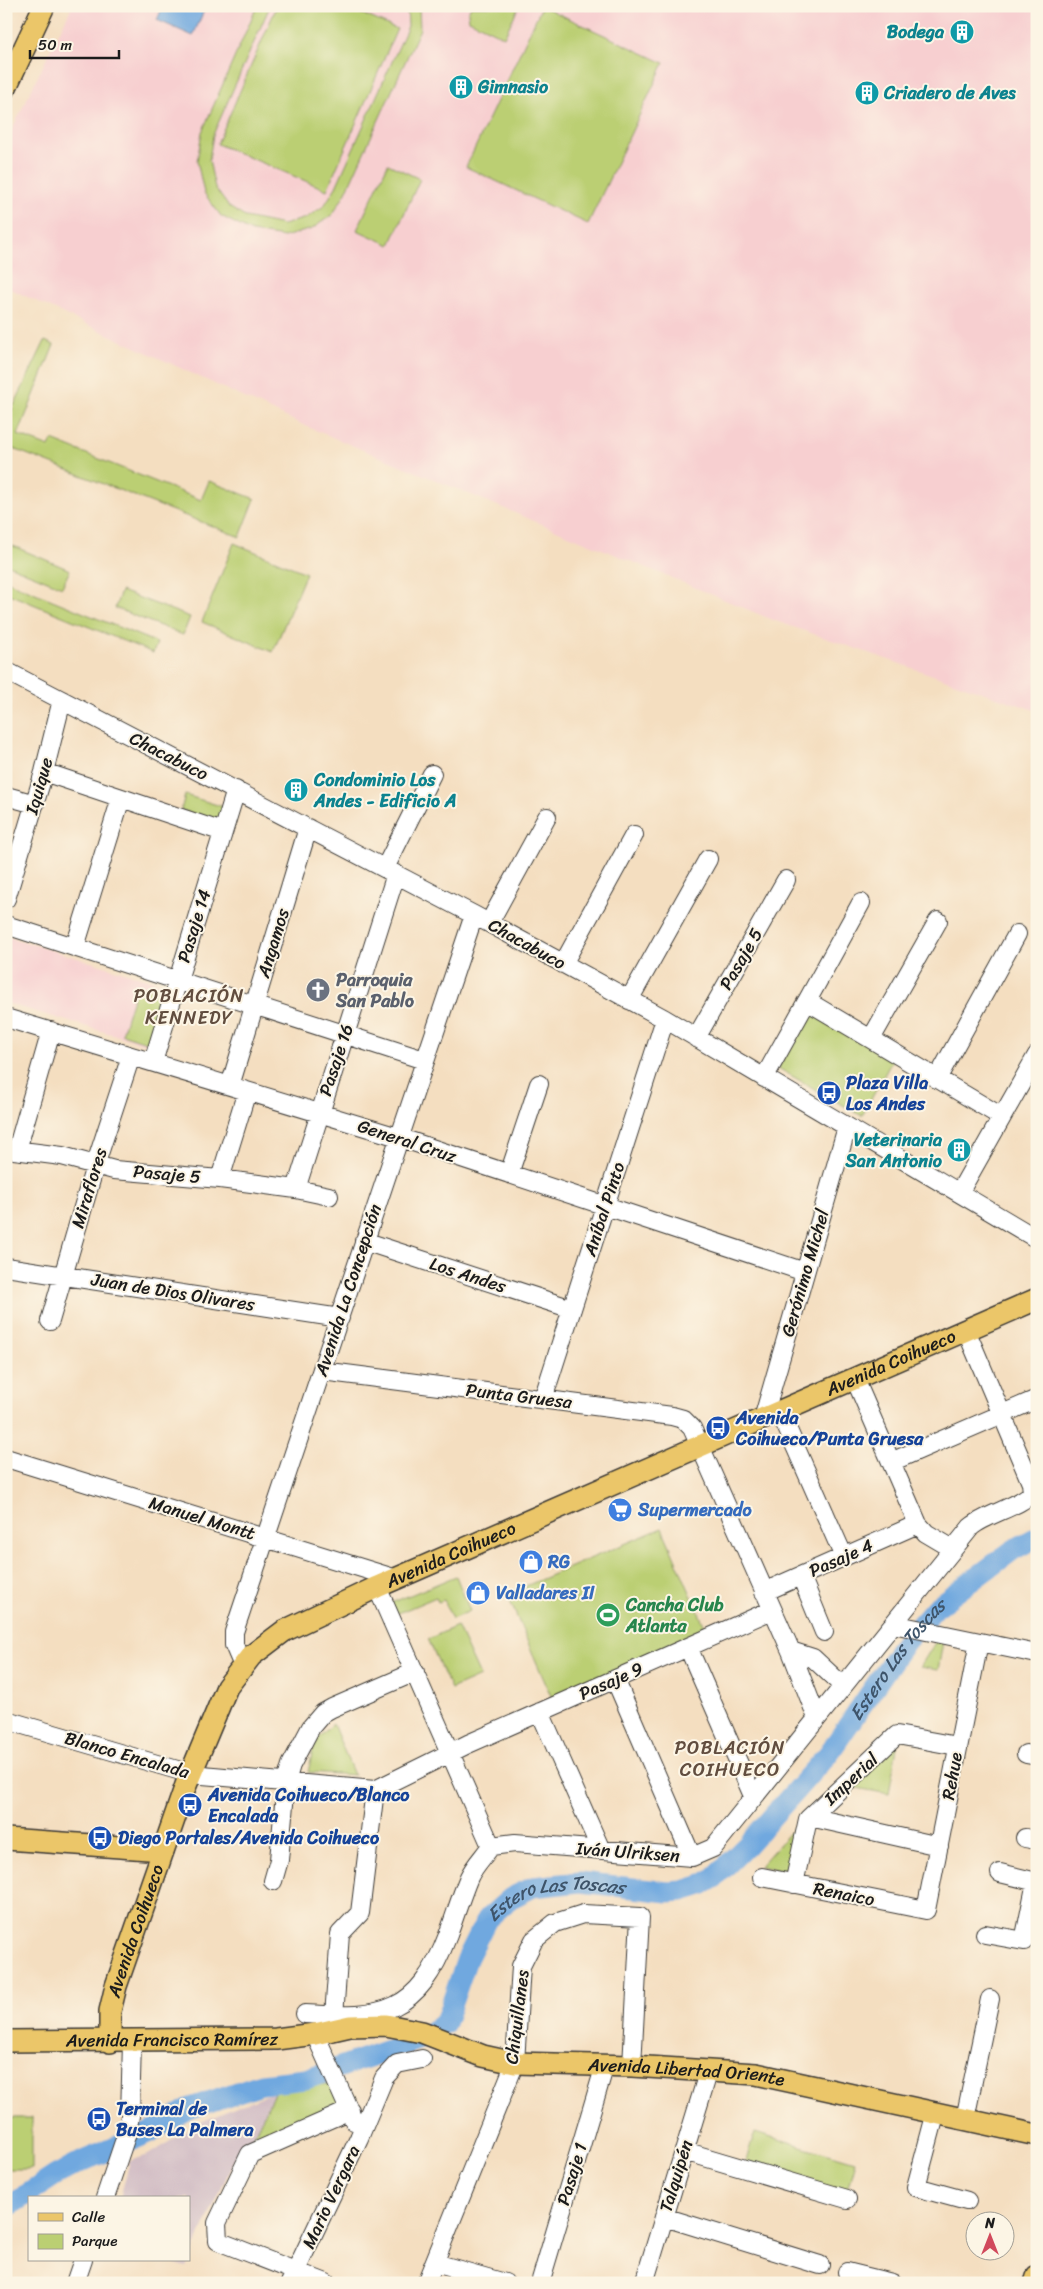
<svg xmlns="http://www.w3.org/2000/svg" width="1043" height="2289" font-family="Sriracha,sans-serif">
  <rect width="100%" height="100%" fill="#fcf5e5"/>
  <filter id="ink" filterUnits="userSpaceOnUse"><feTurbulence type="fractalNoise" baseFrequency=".02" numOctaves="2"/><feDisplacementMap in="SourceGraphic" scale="10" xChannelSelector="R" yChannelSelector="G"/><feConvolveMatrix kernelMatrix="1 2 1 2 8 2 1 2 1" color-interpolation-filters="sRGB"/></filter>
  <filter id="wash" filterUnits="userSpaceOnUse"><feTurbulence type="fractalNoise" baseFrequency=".0096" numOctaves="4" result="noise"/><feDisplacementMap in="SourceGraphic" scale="20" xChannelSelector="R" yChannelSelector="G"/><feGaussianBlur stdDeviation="1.12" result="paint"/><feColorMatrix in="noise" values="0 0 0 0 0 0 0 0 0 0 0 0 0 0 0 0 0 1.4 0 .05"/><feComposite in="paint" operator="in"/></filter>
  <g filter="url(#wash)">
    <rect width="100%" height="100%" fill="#f4dec0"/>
    <path fill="#f7cfd0" d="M 72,6 L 1037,6 L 1037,711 L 773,620 L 303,425 L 6,287 L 6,142 Z
      M 8,937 L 170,986 L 152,1046 L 6,1003 L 6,944 Z"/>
    <path fill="#d2bdc5" d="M 275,2091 L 251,2142 L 236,2156 L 186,2267 L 161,2260 L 189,2260 L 189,2198 L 120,2198 L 130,2161 L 148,2155 L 201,2122 Z"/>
    <path fill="#bbcf73" stroke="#6c7648" d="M 257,6 L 270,6 L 213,135 L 209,160 L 215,188 L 229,207 L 245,217 L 283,225 L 306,218 L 324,206 L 336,187 L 408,26 L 407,6 L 419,6 L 420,29 L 346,192 L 333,214 L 312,229 L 284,237 L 252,232 L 221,216 L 204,193 L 197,161 L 202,132 Z
      M 277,6 L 344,6 L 397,29 L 327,190 L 217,144 Z
      M 471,6 L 518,6 L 518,8 L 504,37 L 469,20 L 468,12 Z
      M 542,6 L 664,63 L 588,224 L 466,167 Z
      M 388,164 L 420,179 L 390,245 L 357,230 Z
      M 45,341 L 54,345 L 18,435 L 49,447 L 52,440 L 201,500 L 209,481 L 255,499 L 240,537 L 6,446 L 6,422 Z
      M 6,543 L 70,570 L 62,587 L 6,564 Z
      M 234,543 L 306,573 L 273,652 L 202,622 Z
      M 6,581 L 157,643 L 153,653 L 6,593 Z
      M 121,591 L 190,617 L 183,635 L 115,608 Z
      M 185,795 L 227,808 L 222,823 L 181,810 Z
      M 137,985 L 165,994 L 149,1043 L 122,1034 Z
      M 812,1008 L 894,1057 L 862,1116 L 778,1068 Z
      M 662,1528 L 709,1636 L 554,1703 L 507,1594 Z
      M 456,1576 L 470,1611 L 452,1619 L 444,1600 L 438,1602 L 436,1597 L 396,1614 L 391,1603 Z
      M 457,1626 L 480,1676 L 451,1689 L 428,1639 Z
      M 936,1641 L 943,1642 L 938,1670 L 920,1667 Z
      M 333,1724 L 354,1775 L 308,1772 L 315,1741 Z
      M 898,1741 L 889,1794 L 851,1787 Z
      M 806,1814 L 791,1873 L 760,1866 Z
      M 332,2083 L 341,2105 L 251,2142 L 275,2091 Z
      M 6,2118 L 32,2118 L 32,2169 L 6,2169 Z
      M 755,2132 L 855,2162 L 846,2194 L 745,2164 Z"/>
    <path fill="#70a8df" stroke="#46627e" d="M 163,6 L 206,6 L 193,36 L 157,20 Z"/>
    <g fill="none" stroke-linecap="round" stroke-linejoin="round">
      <path stroke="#70a8df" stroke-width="21" id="s1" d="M 6,2208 L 56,2175 L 83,2161 L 151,2132 L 188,2109 L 261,2084 L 306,2079 L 417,2040 L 445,2023 L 467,1959 L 487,1919 L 511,1898 L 533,1887 L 580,1882 L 668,1892 L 683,1891 L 702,1885 L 714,1878 L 747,1845 L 829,1753 L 906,1641 L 935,1608 L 1013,1550 L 1037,1537"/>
    </g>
  </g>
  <g filter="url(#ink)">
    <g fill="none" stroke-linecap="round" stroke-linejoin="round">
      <defs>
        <path id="minor" d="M 6,671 L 474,915 L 665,1019 L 1037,1239
          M 44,772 L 223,832
          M 6,796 L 35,804
          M 385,868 L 432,774
          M 6,899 L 44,772 L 62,700
          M 489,923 L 547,817
          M 6,925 L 424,1060
          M 75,947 L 121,798
          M 563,964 L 634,835
          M 629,1000 L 708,859
          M 807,1001 L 861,903
          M 6,1018 L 398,1137 L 805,1272
          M 696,1038 L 786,880
          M 871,1039 L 938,921
          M 153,1062 L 236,790
          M 764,1078 L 807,1001 L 1002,1117 L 959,1193
          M 937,1079 L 1017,934
          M 230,1086 L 308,828
          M 1002,1117 L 1037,1055
          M 6,1149 L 62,1156 L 114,1170 L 220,1179 L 296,1189 L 329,1196
          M 17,1150 L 51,1031
          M 509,1174 L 539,1084
          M 220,1179 L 247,1091
          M 296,1189 L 396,874
          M 364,1241 L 572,1309
          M 6,1267 L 340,1318
          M 50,1321 L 95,1166 L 131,1056
          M 322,1371 L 672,1416 L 683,1419 L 692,1428 L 791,1651 L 817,1718
          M 855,1379 L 918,1524 L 926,1533 L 953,1549
          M 543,1399 L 665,1019
          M 780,1412 L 844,1557
          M 763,1419 L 847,1127
          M 6,1458 L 397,1579
          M 891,1462 L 1037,1399
          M 801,1576 L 824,1632
          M 377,1587 L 491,1846
          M 764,1592 L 918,1524
          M 893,1624 L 1037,1654
          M 688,1647 L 753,1796
          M 791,1651 L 813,1658 L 843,1686
          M 243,1666 L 234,1645 L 234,1632 L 474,915
          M 615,1679 L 692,1857
          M 540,1712 L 601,1850
          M 6,1720 L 191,1774 L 375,1790 L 468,1744 L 772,1610
          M 1026,1754 L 1037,1756
          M 810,1817 L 939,1846
          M 1025,1838 L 1037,1840
          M 1000,1873 L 1037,1882
          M 762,1877 L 926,1910 L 979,1642
          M 273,1881 L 279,1860 L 286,1782 L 291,1765 L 311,1727 L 323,1713 L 332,1708 L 415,1672
          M 794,1884 L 808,1819 L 897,1735 L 957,1746
          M 985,1934 L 1024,1941 L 1036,1882
          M 305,2014 C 383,2019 418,2014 448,1935 C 455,1916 461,1896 469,1877 C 474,1866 484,1856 491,1846 L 515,1843 L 692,1857 L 713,1848 L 971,1527 C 986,1514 1024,1505 1032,1492 L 1031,1483 L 966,1330
          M 334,2016 L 340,1934 L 360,1913 L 375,1790
          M 315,2034 L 354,2121
          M 936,2112 L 916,2187 L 967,2201
          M 965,2119 L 990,1999
          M 684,2151 L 847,2199
          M 105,2198 L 126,2136 L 130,2116 L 132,2042
          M 664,2217 L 820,2265
          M 435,2263 L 505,2283
          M 847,2272 L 892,2283
          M 75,2283 L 83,2260
          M 290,2283 L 359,2138 L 384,2078 L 397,2064 L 422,2059
          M 326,2283 L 218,2241 L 217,2223 L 250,2154 L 350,2110
          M 426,2283 L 515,2063 L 521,1966 L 534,1940 L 555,1923 L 583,1914 L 640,1917 L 632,2066
          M 540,2283 L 605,2065
          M 644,2283 L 709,2070"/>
        <g id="major">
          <path d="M 6,87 L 44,6"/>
          <path d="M 6,1839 L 163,1850"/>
          <path id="s2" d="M 6,2041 L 276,2039 L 315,2034 L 350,2026 L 386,2025 L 422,2032 L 483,2056 L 515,2063 L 632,2066 L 756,2074 L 1037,2135"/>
          <path id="s3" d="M 110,2042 L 110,2011 L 116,1986 L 186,1785 L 227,1687 L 251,1656 L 284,1631 L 377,1587 L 1037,1299"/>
          <path d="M 1035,2283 L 1037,2277"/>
        </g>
      </defs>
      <use href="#minor" stroke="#3c3935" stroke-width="20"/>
      <use href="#major" stroke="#3c3935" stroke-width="24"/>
      <use href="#minor" stroke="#fff" stroke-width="18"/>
      <use href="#major" stroke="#ebc669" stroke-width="21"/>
    </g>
  </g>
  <defs>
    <symbol id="building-disc" viewBox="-11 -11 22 22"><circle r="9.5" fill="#0f9aa8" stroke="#fcf5e5"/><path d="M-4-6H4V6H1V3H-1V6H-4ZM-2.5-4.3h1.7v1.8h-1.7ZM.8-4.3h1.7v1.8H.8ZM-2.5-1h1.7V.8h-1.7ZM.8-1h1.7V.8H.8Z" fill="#fff"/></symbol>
    <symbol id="church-disc" viewBox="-11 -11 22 22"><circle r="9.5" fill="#6b7280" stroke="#fcf5e5"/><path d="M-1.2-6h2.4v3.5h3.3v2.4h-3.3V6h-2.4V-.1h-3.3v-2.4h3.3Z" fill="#fff"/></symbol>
    <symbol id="bus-disc" viewBox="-11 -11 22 22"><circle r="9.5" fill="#1a4fb4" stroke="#fcf5e5"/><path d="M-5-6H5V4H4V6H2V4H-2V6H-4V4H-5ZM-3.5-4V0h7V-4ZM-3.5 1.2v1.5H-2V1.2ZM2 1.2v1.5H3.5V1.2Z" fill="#fff"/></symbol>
    <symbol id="supermarket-disc" viewBox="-11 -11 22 22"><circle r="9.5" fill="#3f7fe0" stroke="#fcf5e5"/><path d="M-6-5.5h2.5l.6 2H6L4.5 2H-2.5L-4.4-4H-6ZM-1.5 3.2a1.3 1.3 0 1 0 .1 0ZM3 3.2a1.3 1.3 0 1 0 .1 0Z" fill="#fff"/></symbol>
    <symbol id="shop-disc" viewBox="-11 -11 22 22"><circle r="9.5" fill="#3f7fe0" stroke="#fcf5e5"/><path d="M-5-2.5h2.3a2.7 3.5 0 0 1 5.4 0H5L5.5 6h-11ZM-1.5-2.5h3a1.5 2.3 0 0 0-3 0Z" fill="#fff"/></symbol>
    <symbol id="stadium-disc" viewBox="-11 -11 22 22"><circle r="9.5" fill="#2e9e5b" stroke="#fcf5e5"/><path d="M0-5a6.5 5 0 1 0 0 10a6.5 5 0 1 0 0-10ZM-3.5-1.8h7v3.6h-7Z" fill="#fff"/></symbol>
  </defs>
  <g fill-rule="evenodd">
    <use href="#building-disc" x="948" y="18" width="28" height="28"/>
    <use href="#building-disc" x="447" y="73" width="28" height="28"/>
    <use href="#building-disc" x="853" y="79" width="28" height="28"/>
    <use href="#building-disc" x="282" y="776" width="28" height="28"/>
    <use href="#church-disc" x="304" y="976" width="28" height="28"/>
    <use href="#bus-disc" x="815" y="1079" width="28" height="28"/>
    <use href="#building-disc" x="945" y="1136" width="28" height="28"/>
    <use href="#bus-disc" x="704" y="1414" width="28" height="28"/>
    <use href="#supermarket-disc" x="606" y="1496" width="28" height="28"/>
    <use href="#shop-disc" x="517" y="1548" width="28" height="28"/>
    <use href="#shop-disc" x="464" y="1579" width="28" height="28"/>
    <use href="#stadium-disc" x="594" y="1601" width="28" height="28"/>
    <use href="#bus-disc" x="176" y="1791" width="28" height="28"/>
    <use href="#bus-disc" x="86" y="1824" width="28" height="28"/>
    <use href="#bus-disc" x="85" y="2105" width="28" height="28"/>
  </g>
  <g text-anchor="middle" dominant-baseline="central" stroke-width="4" stroke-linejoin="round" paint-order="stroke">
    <g font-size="18" font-weight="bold" fill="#0d838f" stroke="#fcf5e5" text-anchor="start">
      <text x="944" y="32" text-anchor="end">Bodega</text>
      <text x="478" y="87">Gimnasio</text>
      <text x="884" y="93">Criadero de Aves</text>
      <text x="314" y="780">Condominio Los<tspan x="314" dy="21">Andes - Edificio A</tspan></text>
      <text x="942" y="1140" text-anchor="end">Veterinaria<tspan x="942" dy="21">San Antonio</tspan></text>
    </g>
    <g font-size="18" fill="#1c1c1c" stroke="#fcf5e5">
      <text transform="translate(169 756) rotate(27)">Chacabuco</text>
      <text transform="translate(39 786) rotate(-74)">Iquique</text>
      <text transform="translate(194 926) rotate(-73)">Pasaje 14</text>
      <text transform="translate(273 943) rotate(-73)">Angamos</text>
      <text transform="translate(527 944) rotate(29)">Chacabuco</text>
      <text transform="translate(741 959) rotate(-60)">Pasaje 5</text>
      <text transform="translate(336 1060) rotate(-72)">Pasaje 16</text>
      <text transform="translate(407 1141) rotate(18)">General Cruz</text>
      <text transform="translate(167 1174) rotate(5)">Pasaje 5</text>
      <text transform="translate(89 1188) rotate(-73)">Miraflores</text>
      <text transform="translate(604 1209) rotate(-72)">Aníbal Pinto</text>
      <text transform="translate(805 1273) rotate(-74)">Gerónimo Michel</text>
      <text transform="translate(468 1275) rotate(18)">Los Andes</text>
      <text transform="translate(348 1290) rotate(-72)">Avenida La Concepción</text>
      <text transform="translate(173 1292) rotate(9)">Juan de Dios Olivares</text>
      <text stroke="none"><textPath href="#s3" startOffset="1120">Avenida Coihueco</textPath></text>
      <text transform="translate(519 1396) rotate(7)">Punta Gruesa</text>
      <text transform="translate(202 1518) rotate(17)">Manuel Montt</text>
      <text stroke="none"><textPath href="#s3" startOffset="640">Avenida Coihueco</textPath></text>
      <text transform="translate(841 1558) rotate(-24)">Pasaje 4</text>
      <text transform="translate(611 1681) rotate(-24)">Pasaje 9</text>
      <text transform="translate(127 1755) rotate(16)">Blanco Encalada</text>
      <text transform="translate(952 1776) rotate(-80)">Rehue</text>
      <text transform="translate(851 1779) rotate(-43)">Imperial</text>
      <text transform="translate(628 1852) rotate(4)">Iván Ulriksen</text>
      <text transform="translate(844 1894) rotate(11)">Renaico</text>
      <text stroke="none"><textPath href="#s3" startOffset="115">Avenida Coihueco</textPath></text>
      <text transform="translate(517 2017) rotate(-83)">Chiquillanes</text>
      <text stroke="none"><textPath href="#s2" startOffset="166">Avenida Francisco Ramírez</textPath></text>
      <text stroke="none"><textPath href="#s2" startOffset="688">Avenida Libertad Oriente</textPath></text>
      <text transform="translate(572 2174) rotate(-73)">Pasaje 1</text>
      <text transform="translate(676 2176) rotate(-73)">Talquipén</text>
      <text transform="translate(331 2197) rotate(-65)">Mario Vergara</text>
    </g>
    <g font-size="18" font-weight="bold" fill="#5b616d" stroke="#fcf5e5" text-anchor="start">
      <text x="336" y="980">Parroquia<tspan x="336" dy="21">San Pablo</tspan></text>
    </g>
    <g font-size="18" font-weight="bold" fill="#164399" stroke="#fcf5e5" text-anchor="start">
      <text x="846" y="1083">Plaza Villa<tspan x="846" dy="21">Los Andes</tspan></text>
      <text x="736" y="1418">Avenida<tspan x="736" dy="21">Coihueco/Punta Gruesa</tspan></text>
      <text x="208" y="1795">Avenida Coihueco/Blanco<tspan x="208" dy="21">Encalada</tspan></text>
      <text x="118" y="1838">Diego Portales/Avenida Coihueco</text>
      <text x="116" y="2109">Terminal de<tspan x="116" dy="21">Buses La Palmera</tspan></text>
    </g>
    <g font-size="18" font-weight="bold" fill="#366cbe" stroke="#fcf5e5" text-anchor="start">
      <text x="638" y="1510">Supermercado</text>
      <text x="548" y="1562">RG</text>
      <text x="496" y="1593">Valladares II</text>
    </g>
    <g font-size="18" font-weight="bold" fill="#27864d" stroke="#fcf5e5" text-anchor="start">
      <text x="626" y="1605">Cancha Club<tspan x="626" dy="21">Atlanta</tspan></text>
    </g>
    <g font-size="19" letter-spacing="1" fill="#614d3f" stroke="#fcf5e5">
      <text x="189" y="995">POBLACIÓN<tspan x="189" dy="22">KENNEDY</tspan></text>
      <text x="730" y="1747">POBLACIÓN<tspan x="730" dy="22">COIHUECO</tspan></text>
    </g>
    <g font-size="19" font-style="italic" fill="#3e546a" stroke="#fcf5e5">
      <text stroke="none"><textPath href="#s1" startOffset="1120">Estero Las Toscas</textPath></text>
      <text stroke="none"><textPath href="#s1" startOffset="669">Estero Las Toscas</textPath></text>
    </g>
  </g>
  <rect width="1043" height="2289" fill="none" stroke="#fcf5e5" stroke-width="25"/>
  <rect x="28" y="2196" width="162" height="65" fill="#fcf5e5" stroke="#a29e95"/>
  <rect x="38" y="2213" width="25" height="8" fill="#ebc669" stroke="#a29e95"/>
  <text x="72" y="2222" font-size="15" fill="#1c1c1c">Calle</text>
  <rect x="38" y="2234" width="25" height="15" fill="#bbcf73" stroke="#a29e95"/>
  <text x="72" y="2246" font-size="15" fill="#1c1c1c">Parque</text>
  <g transform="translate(990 2236)"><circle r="24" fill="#fcf5e5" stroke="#a29e95"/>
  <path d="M0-4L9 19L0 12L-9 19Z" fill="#d1495b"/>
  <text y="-8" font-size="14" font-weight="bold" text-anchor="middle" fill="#1c1c1c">N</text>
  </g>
  <path d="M30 50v8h89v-8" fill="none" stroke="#1c1c1c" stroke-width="2.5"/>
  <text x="38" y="50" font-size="15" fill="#1c1c1c" stroke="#fcf5e5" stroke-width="4" paint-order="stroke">50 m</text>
</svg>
